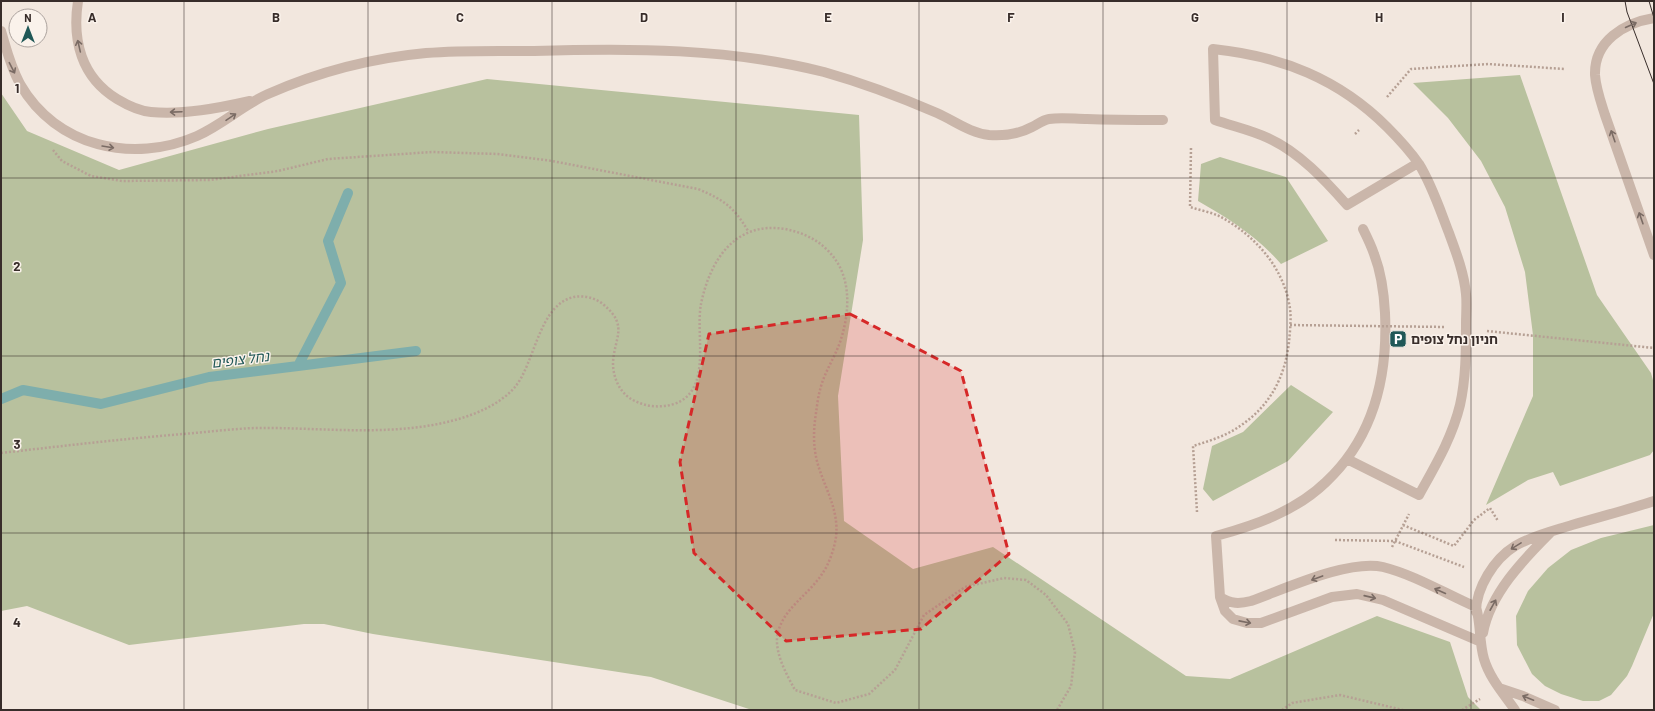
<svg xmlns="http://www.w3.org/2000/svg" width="1655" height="711" font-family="Barlow,'Noto Sans Hebrew',sans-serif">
  <rect width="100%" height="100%" fill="#f2e7de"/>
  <path fill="#b8c19e" d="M 1520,75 L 1597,295 L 1651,373 L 1654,384 L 1654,450 L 1650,455 L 1560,486 L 1553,472 L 1528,480 L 1486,505 L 1533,396 L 1533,335 L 1525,272 L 1505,207 L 1481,161 L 1448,118 L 1413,83 Z
    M 487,79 L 859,115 L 863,240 L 838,396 L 844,521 L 913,569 L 993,547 L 1186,676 L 1230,679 L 1377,616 L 1450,642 L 1468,697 L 1481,710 L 752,710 L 651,677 L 373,634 L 324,624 L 304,624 L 129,645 L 27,606 L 1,611 L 1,93 L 27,131 L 119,170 L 268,129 Z
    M 1220,157 L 1286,177 L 1328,241 L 1281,264 C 1258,237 1228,218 1198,201 L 1201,164 Z
    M 1291,385 L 1333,412 L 1288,461 L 1213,501 L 1203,489 L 1212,446 L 1243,432 Z
    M 1654,525 L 1654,613 L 1632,666 L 1627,676 L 1611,695 L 1599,701 L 1583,701 L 1561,694 L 1545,686 L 1532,674 L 1517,645 L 1516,616 L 1528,591 L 1548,568 L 1571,550 L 1601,538 Z"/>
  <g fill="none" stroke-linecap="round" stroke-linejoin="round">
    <path stroke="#7eaeac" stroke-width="10" d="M 298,366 L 416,351
      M 1,399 L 23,390 L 101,404 L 209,377 L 298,366 L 341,283 L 328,241 L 348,193"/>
    <path stroke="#b6a094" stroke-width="2.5" stroke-dasharray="2 2" stroke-linecap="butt" d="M 1387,97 L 1411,69 L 1488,64 L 1565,69
      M 1355,134 L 1359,130
      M 1191,148 L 1190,207 C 1199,210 1210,212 1219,216 C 1252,233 1282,265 1289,303 C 1292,316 1290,330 1289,342 C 1285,377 1270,406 1240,426 C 1226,436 1209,441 1193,446 L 1197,512
      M 53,150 L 62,161 L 91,176 L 122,181 L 210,180 L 278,171 L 328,159 L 432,152 L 498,154 L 552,161 L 698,189 C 724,200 734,207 748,231
      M 1487,331 L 1654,348
      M 1,453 C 62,446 122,439 183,434 C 207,432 231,429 255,428 C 324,427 401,439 468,416 C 485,410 503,401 515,387 C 535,363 539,304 574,297 C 584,295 596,298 604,305 C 629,326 614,338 613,363 C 613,379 621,395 635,401 C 647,407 661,408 674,404 C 713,391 695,335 701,304 C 710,260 735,221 785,229 C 806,233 825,243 837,262 C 851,284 849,314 841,339 C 836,356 824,372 820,390 C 818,397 817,406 816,413 C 813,432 813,450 819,468 C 827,492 839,512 836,537 C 834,550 829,564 822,574 C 808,596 780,610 777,638 C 776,656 787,675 795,690 L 836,703 L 869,694 L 895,670 L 924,615 L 965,587 L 1004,578 L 1026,580 L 1046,595 L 1068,624 L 1075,652 L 1071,686 L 1057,710
      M 1403,525 L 1454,546 L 1474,520 L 1490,508 L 1498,521
      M 1335,540 L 1395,541 L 1464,567
      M 1392,547 L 1409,514
      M 1282,710 L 1292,703 L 1340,695 L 1403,710
      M 1462,710 L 1480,699"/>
    <path stroke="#cab6aa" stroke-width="10" d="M 78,1 C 72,40 81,77 117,99 C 127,105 139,111 151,112 C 183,115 219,108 250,101
      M 1654,18 C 1624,23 1594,41 1595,75 C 1596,89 1601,102 1605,115 L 1654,255
      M 1,31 C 7,51 10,65 20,84 C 56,147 133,164 197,136 C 222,125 243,105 268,94 C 318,72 372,58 426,53 C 462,50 498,51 534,51 C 631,48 729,48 824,72 C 863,83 900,97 937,113 C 955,121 970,133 989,135 C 1003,136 1019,134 1032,127 C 1038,124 1043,120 1049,119 C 1061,117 1075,119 1087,119 C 1112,120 1138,120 1163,120
      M 1363,229 C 1367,237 1371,245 1374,254 C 1381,272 1384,294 1385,313 C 1388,377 1374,437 1326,482 C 1296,511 1256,525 1216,536 L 1220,597 L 1225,611 L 1233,619 L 1247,623 L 1261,623 L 1332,597 L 1357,594 L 1383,600 L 1481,642
      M 1347,459 L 1419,495 C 1435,466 1452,438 1460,405 C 1466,378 1466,351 1466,324 C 1466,314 1467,303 1466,294 C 1464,273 1456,252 1449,233 C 1440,210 1432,185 1419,164 C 1410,151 1399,139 1387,127 C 1339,79 1281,56 1213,49 L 1215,120 C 1232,126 1251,130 1268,138 C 1299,152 1325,180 1347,205 L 1418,163
      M 1220,597 C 1231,604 1239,604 1251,601 C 1285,589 1349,559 1383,567 C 1415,575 1446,594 1476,607 C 1481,624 1479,642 1484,659 C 1490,679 1504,694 1515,710
      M 1476,612 C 1476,588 1494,559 1515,546 C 1532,536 1553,531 1572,525 C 1599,517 1627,510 1654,501
      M 1483,633 C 1490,594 1523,560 1550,533
      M 1499,688 L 1523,696 L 1555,710"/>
    <path stroke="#382d2a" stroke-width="1" d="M 1625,1 L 1627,12 L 1654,84
      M 1649,1 L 1654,18"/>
    <path stroke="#b6a094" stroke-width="2.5" stroke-dasharray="2 2" stroke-linecap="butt" d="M 1290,325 L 1446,327"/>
  </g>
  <defs><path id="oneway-shaft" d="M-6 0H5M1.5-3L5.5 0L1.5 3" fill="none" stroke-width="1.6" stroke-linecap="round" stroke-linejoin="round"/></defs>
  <g stroke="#7a6b64">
    <use href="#oneway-shaft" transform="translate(1631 25) rotate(-24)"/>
    <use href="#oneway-shaft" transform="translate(79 46) rotate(-103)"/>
    <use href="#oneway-shaft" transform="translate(12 68) rotate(63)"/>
    <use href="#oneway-shaft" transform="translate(176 112) rotate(178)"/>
    <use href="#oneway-shaft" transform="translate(231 117) rotate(-34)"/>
    <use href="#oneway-shaft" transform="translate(1613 136) rotate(-109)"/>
    <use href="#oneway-shaft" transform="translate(108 147) rotate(9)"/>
    <use href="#oneway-shaft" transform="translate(1641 218) rotate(-109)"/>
    <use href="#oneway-shaft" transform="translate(1516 546) rotate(148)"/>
    <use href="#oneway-shaft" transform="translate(1317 578) rotate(160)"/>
    <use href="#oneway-shaft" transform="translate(1440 591) rotate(-156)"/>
    <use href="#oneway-shaft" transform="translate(1370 597) rotate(13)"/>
    <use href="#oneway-shaft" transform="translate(1493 605) rotate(-61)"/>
    <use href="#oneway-shaft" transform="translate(1245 622) rotate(11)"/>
    <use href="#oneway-shaft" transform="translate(1528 698) rotate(-158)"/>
  </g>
  <path fill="#d62828" fill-opacity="0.2" stroke="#d62828" stroke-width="3" stroke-dasharray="8 5" stroke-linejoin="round" d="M 850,314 L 961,371 L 1009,554 L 921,629 L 786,641 L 694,553 L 680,462 L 709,334 Z"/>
  <path fill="none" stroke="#382d2a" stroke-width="1" stroke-opacity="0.55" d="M 184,1 L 184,710M 368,1 L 368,710M 552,1 L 552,710M 736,1 L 736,710M 919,1 L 919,710M 1103,1 L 1103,710M 1287,1 L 1287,710M 1471,1 L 1471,710M 1,178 L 1654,178M 1,356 L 1654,356M 1,533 L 1654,533"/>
  <defs>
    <symbol id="parking-square" viewBox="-11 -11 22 22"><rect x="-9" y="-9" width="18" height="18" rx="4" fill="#205857" stroke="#faf2eb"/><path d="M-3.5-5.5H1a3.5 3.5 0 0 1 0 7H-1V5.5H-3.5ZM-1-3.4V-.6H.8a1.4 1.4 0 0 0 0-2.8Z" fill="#fff"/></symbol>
  </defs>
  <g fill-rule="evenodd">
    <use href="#parking-square" x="1388" y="329" width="20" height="20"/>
  </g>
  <g text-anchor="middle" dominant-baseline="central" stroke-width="3" stroke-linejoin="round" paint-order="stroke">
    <g font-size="13" font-weight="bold" fill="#382d2a" stroke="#faf2eb" text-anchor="start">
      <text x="1411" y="339">חניון נחל צופים</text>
    </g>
    <g font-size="14" font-style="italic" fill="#205857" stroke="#faf2eb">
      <text transform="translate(240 359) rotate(-7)">נחל צופים</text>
    </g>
  </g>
  <g font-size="13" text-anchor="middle" font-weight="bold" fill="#382d2a" stroke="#faf2eb" stroke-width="3" stroke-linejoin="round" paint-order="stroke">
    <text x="92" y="22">A</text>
    <text x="276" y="22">B</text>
    <text x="460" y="22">C</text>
    <text x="644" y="22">D</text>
    <text x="828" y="22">E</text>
    <text x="1011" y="22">F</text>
    <text x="1195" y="22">G</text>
    <text x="1379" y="22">H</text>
    <text x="1563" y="22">I</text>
    <text x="17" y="93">1</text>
    <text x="17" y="271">2</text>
    <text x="17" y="449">3</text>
    <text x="17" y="627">4</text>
  </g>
  <rect width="1655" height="711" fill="none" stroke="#382d2a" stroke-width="4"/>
  <g transform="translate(28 28)"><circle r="19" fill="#faf2eb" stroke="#aca39e"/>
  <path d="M0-3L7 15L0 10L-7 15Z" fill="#205857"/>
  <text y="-6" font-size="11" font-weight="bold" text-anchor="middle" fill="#382d2a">N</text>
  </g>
</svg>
